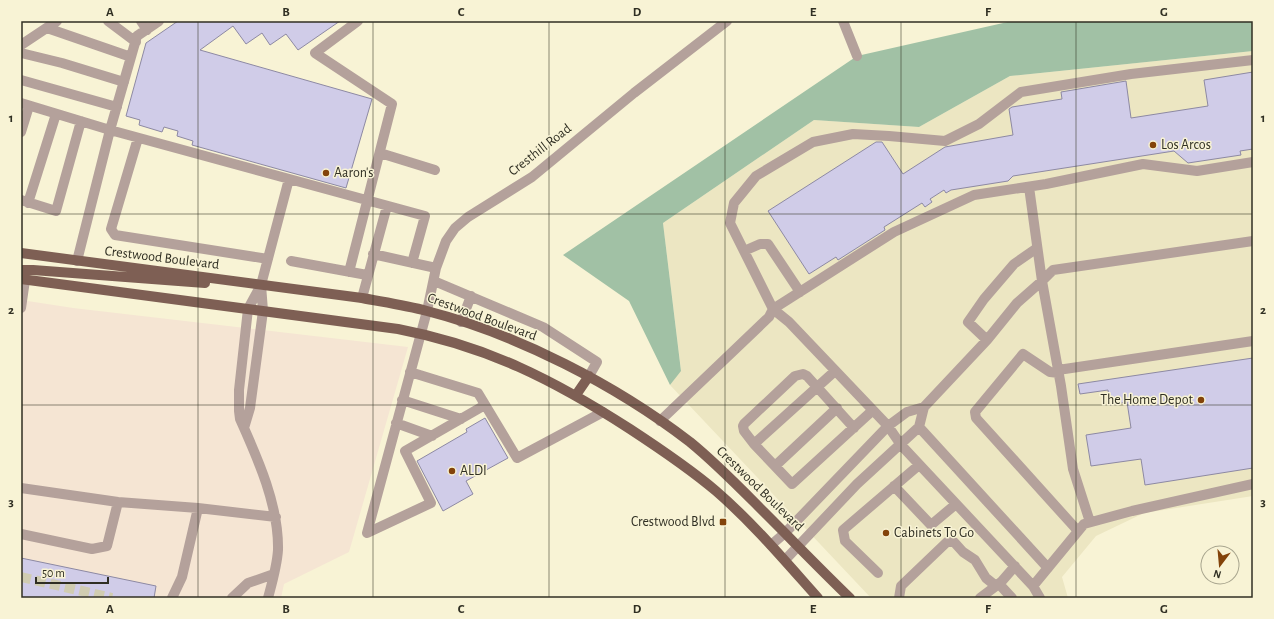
<svg xmlns="http://www.w3.org/2000/svg" width="1274" height="619" font-family="'Alegreya Sans',sans-serif">
  <rect width="100%" height="100%" fill="#f8f3d5"/>
  <path fill="#ece6c2" d="M 1253,51 L 1253,496 L 1144,513 L 1096,536 L 1062,577 L 1068,598 L 871,598 L 670,385 L 681,370 L 663,223 L 814,120 L 919,127 L 1010,76 Z"/>
  <path fill="#f5e5d3" d="M 21,300 L 73,308 L 408,347 L 349,552 L 284,584 L 281,598 L 21,598 Z"/>
  <path fill="#a1c1a5" d="M 1012,21 L 1253,21 L 1253,51 L 1010,76 L 919,127 L 814,120 L 663,223 L 681,371 L 670,385 L 629,301 L 563,255 L 857,56 Z"/>
  <path fill="#d0cce8" stroke="#8d89a3" d="M 178,21 L 340,21 L 298,50 L 286,34 L 270,45 L 262,33 L 246,44 L 233,26 L 200,50 L 372,99 L 346,188 L 192,145 L 193,141 L 177,136 L 178,131 L 164,127 L 162,132 L 139,125 L 140,120 L 126,116 L 146,43 Z
    M 1253,72 L 1253,149 L 1240,151 L 1241,155 L 1188,163 L 1174,151 L 1013,176 L 1008,181 L 951,190 L 946,193 L 944,190 L 930,199 L 932,202 L 925,207 L 922,203 L 884,227 L 885,230 L 838,260 L 836,257 L 809,274 L 768,211 L 876,142 L 882,142 L 903,174 L 945,147 L 1013,135 L 1009,109 L 1012,107 L 1062,99 L 1061,92 L 1126,81 L 1131,118 L 1208,106 L 1204,80 Z
    M 1253,358 L 1253,468 L 1145,485 L 1141,459 L 1091,466 L 1086,435 L 1131,428 L 1127,402 L 1110,405 L 1108,390 L 1080,394 L 1078,384 Z
    M 485,418 L 508,458 L 466,481 L 473,494 L 443,511 L 417,461 L 467,432 L 466,429 Z
    M 21,558 L 156,586 L 154,598 L 21,598 Z"/>
  <g fill="none" stroke-linecap="round" stroke-linejoin="round">
    <path stroke="#d0ccb1" stroke-width="10" stroke-dasharray="10 5" stroke-linecap="butt" d="M 21,577 L 112,598"/>
    <path stroke="#b4a19b" stroke-width="10" d="M 108,21 L 136,42
      M 141,21 L 147,30
      M 843,21 L 857,56
      M 47,28 L 131,57
      M 21,45 L 57,21
      M 21,53 L 62,63 L 124,82
      M 1253,60 L 1131,74 L 1021,92 L 979,124 L 945,141 L 889,136 L 853,134 L 813,142 L 756,176 L 734,203 L 730,223 L 773,309 L 894,232 L 974,195 L 1046,184 L 1143,164 L 1197,171 L 1253,162
      M 21,80 L 117,107
      M 21,103 L 110,130 L 137,36 L 159,21
      M 21,132 L 29,106
      M 138,138 L 111,229 L 115,235 L 268,259
      M 380,153 L 435,170
      M 1029,187 L 1042,281 L 1061,386 L 1073,469 L 1090,522
      M 21,200 L 56,211 L 81,121
      M 28,203 L 56,114
      M 744,251 L 760,244 L 768,244 L 800,292
      M 373,254 L 436,268
      M 77,261 L 110,130 L 425,216 L 412,263
      M 291,261 L 367,275
      M 349,272 L 392,104 L 315,53 L 358,21
      M 434,281 L 543,327 L 597,362 L 589,376
      M 362,298 L 387,206
      M 21,308 L 25,280
      M 461,322 L 471,296
      M 987,340 L 968,322 L 984,299 L 1014,264 L 1037,248
      M 1058,370 L 1253,341
      M 835,371 L 754,444 L 792,484 L 873,410
      M 410,372 L 478,393 L 517,458 L 603,412
      M 1059,373 L 1050,372 L 1023,354 L 975,412 L 976,418 L 1078,531
      M 402,400 L 461,419
      M 660,421 L 769,317 L 773,309 L 789,322 L 888,426 L 901,445 L 1033,586 L 1040,598
      M 396,423 L 432,436
      M 919,427 L 1048,568
      M 244,428 L 250,408 L 263,311 L 261,285
      M 754,444 L 744,431 L 743,426 L 744,424 L 795,376 L 803,374 L 807,376 L 854,428
      M 775,466 L 837,408
      M 894,486 L 931,525 L 956,504
      M 21,488 L 118,502 L 198,508 L 276,517
      M 367,533 L 427,311 L 436,268 L 446,241 L 455,228 L 468,217 L 532,177 L 634,93 L 727,21
      M 367,533 L 431,503 L 405,451 L 485,405
      M 21,534 L 92,549 L 107,546 L 118,502
      M 771,545 L 785,533 L 888,426 L 907,412 L 924,407
      M 785,560 L 857,484 L 919,427 L 924,407 L 987,340 L 1017,303 L 1042,281 L 1053,270 L 1253,241
      M 878,573 L 845,541 L 843,530 L 919,465
      M 999,584 L 1012,598
      M 1033,586 L 1084,524 L 1132,511 L 1253,484
      M 172,598 L 182,577 L 198,508
      M 232,598 L 248,583 L 274,574
      M 268,598 C 272,583 277,566 278,550 C 279,506 258,459 240,419 L 239,411 L 239,390 L 248,309 L 261,285 L 289,179
      M 899,598 L 901,586 L 947,542 L 954,542 L 963,552 L 975,560 L 986,578 L 996,586 L 1002,581 L 1015,566
      M 980,598 L 996,586"/>
    <path stroke="#7e5f54" stroke-width="10" d="M 21,253 L 362,298 C 383,302 405,305 427,311 C 517,334 616,385 690,442 C 717,464 740,488 765,513 C 793,541 821,570 850,598
      M 21,270 L 33,270 L 205,283
      M 21,279 L 398,329 C 487,346 554,380 630,429 C 659,448 689,468 716,491 C 753,523 785,561 818,598
      M 576,395 L 589,376"/>
  </g>
  <path fill="none" stroke="#302f23" stroke-width="1" stroke-opacity="0.55" d="M 198,21 L 198,598M 373,21 L 373,598M 549,21 L 549,598M 725,21 L 725,598M 901,21 L 901,598M 1076,21 L 1076,598M 21,214 L 1253,214M 21,405 L 1253,405"/>
  <g fill="#83430a" stroke="#f8f3d5" stroke-width="1.5">
    <circle cx="1153" cy="145" r="4"/>
    <circle cx="326" cy="173" r="4"/>
    <circle cx="1201" cy="400" r="4"/>
    <circle cx="452" cy="471" r="4"/>
    <rect x="719" y="518" width="8" height="8" rx="2"/>
    <circle cx="886" cy="533" r="4"/>
  </g>
  <g text-anchor="middle" dominant-baseline="central" stroke-width="3" stroke-linejoin="round" paint-order="stroke">
    <g font-size="14" fill="#302f23" stroke="#f8f3d5" text-anchor="start">
      <text x="1161" y="145">Los Arcos</text>
      <text x="334" y="173">Aaron's</text>
      <text x="1193" y="400" text-anchor="end">The Home Depot</text>
      <text x="460" y="471">ALDI</text>
      <text x="715" y="522" text-anchor="end">Crestwood Blvd</text>
      <text x="894" y="533">Cabinets To Go</text>
    </g>
    <g font-size="14" fill="#302f23" stroke="#f8f3d5">
      <text transform="translate(540 150) rotate(-38)">Cresthill Road</text>
      <text transform="translate(162 258) rotate(7)">Crestwood Boulevard</text>
      <text transform="translate(482 317) rotate(20)">Crestwood Boulevard</text>
      <text transform="translate(760 489) rotate(44)">Crestwood Boulevard</text>
    </g>
  </g>
  <rect width="1274" height="619" fill="none" stroke="#f8f3d5" stroke-width="44"/>
  <g transform="translate(1220 565) rotate(196)"><circle r="19" fill="#f8f3d5" stroke="#a8a58e"/>
  <path d="M0-3L7 15L0 10L-7 15Z" fill="#83430a"/>
  <text y="-6" font-size="11" font-weight="bold" text-anchor="middle" fill="#302f23">N</text>
  </g>
  <path d="M36 577v6h72v-6" fill="none" stroke="#302f23" stroke-width="2"/>
  <text x="42" y="577" font-size="12" fill="#302f23" stroke="#f8f3d5" stroke-width="3" paint-order="stroke">50 m</text>
  <rect x="22" y="22" width="1230" height="575" fill="none" stroke="#302f23" stroke-width="1.5"/>
  <g font-size="13" text-anchor="middle" font-weight="bold" fill="#302f23">
    <text x="110" y="16">A</text>
    <text x="286" y="16">B</text>
    <text x="461" y="16">C</text>
    <text x="637" y="16">D</text>
    <text x="813" y="16">E</text>
    <text x="988" y="16">F</text>
    <text x="1164" y="16">G</text>
    <text x="11" y="122">1</text>
    <text x="1263" y="122">1</text>
    <text x="11" y="314">2</text>
    <text x="1263" y="314">2</text>
    <text x="11" y="506">3</text>
    <text x="1263" y="506">3</text>
    <text x="110" y="613">A</text>
    <text x="286" y="613">B</text>
    <text x="461" y="613">C</text>
    <text x="637" y="613">D</text>
    <text x="813" y="613">E</text>
    <text x="988" y="613">F</text>
    <text x="1164" y="613">G</text>
  </g>
</svg>
